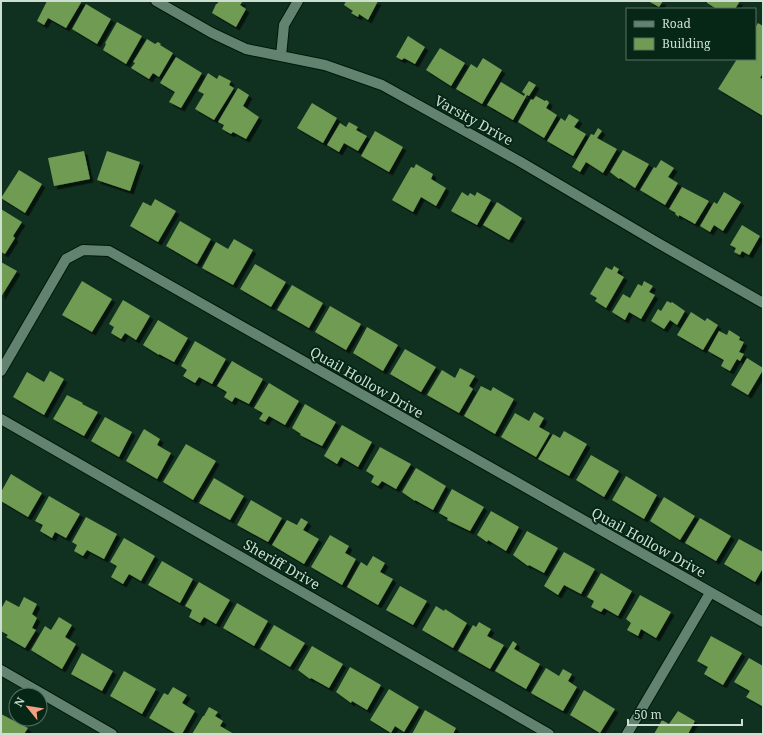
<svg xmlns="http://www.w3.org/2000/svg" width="764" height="735" font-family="'Noto Serif',serif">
  <defs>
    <filter id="shadow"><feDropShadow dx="3.5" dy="3.5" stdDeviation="0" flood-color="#0009"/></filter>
  </defs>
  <rect width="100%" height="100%" fill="#113120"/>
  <path fill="#6f9b52" filter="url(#shadow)" d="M 47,1 L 82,1 L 66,28 L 48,18 L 44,25 L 37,21 Z
    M 219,1 L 243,1 L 240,5 L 246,9 L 236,27 L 212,13 L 216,4 L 217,4 Z
    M 346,1 L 378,1 L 368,20 L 359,14 L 358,17 L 351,13 L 353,11 L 344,5 Z
    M 648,1 L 663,1 L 659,7 Z
    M 707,1 L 740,1 L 735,9 L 717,9 L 707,3 Z
    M 86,4 L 111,19 L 97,44 L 72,29 Z
    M 117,22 L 142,36 L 126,64 L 103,50 L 106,44 L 105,43 Z
    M 758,23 L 763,26 L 763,73 L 760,78 L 763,79 L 763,116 L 718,89 L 737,59 L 755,59 L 755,28 Z
    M 408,36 L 425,47 L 415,64 L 404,58 L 402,60 L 396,57 Z
    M 147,39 L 155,44 L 158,42 L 161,44 L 160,45 L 173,53 L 159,77 L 153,73 L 149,79 L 131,68 L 135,63 L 133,62 Z
    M 440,48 L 465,63 L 451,86 L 426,70 Z
    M 176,57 L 202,73 L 181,108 L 169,102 L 175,92 L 160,83 Z
    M 483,58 L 502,70 L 482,104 L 456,89 L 471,64 L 477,68 Z
    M 208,73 L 217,79 L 219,75 L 231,81 L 229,85 L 234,88 L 214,120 L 195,109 L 204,94 L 198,91 Z
    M 529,81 L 536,85 L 529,96 L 527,95 L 513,120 L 487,105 L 501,82 L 524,96 L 525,94 L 522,92 Z
    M 238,88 L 249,95 L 243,106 L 259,117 L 246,139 L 233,132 L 231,134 L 222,129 L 224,125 L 218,122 Z
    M 536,96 L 545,101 L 546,100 L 548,101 L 549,103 L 546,108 L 557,115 L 544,138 L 518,122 L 531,99 L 533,100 Z
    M 312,103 L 337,118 L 323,143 L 297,128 Z
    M 569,114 L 579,120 L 574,127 L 586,134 L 573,156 L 547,141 L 561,118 L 565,121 Z
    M 349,122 L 358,127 L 356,130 L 367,136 L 358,151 L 344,143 L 339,152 L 327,145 L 340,123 L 346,127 Z
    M 598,128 L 602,131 L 597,138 L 617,149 L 603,173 L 586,162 L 580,172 L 572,167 L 591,134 L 594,135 Z
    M 375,131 L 403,147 L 389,172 L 361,156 Z
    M 623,150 L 649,164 L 635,188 L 620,178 L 619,179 L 610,172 Z
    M 84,151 L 90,179 L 54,186 L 48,158 Z
    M 107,151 L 140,162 L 130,191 L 97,180 Z
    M 661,160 L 674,168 L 668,177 L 678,183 L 665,205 L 640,190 L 654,167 L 656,168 Z
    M 416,164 L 433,174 L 431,179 L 446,188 L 436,206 L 421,197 L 413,212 L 392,200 L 411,167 L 414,168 Z
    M 19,170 L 42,184 L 25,213 L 1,198 Z
    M 682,187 L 709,201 L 695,224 L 679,215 L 679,217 L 675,214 L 676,213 L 669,209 Z
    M 462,192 L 468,196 L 470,193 L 475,196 L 477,192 L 491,200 L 477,225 L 451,211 Z
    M 724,192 L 741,202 L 723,231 L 714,225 L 710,232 L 700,226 L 714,202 L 717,204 Z
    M 155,199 L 176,211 L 158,242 L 130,226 L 143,202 L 151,206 Z
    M 497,202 L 522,218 L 509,240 L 483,225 Z
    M 1,209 L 22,222 L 13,236 L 15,238 L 5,254 L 1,252 Z
    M 180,221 L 211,239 L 197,264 L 166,246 Z
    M 742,225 L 760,236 L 749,255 L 742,251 L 740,255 L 734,252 L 736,248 L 730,245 Z
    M 234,239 L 253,250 L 233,285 L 202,268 L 216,242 L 228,249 Z
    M 1,262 L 17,271 L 1,297 Z
    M 255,264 L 286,282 L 271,307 L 240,289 Z
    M 614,266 L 619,269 L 617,273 L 624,277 L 606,308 L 595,301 L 597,298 L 590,294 L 606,267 L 612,270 Z
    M 82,281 L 112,299 L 92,332 L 62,315 Z
    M 644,281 L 653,286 L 649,292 L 655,295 L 641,319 L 629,312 L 625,320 L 612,312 L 623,294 L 630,298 L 638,284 L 642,286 Z
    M 292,285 L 323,303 L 309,328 L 277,310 Z
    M 123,300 L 150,316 L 136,340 L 125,333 L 121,339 L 111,333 L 114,327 L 109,324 Z
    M 667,301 L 671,303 L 672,302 L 685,311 L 677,325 L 670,320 L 664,329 L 651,321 L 658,309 L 661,311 Z
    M 330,306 L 361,324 L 346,350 L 315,332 Z
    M 691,312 L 705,321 L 707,318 L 718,325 L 703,350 L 677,335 Z
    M 158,320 L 188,338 L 174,362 L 159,354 L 159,355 L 143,345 Z
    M 367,327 L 398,345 L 383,371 L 353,353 Z
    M 729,330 L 740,337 L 739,340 L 744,342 L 739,352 L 744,354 L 740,361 L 737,359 L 730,371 L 721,366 L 724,360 L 708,351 L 719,331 L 727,335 Z
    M 195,341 L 226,359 L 212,384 L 199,377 L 195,383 L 183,376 L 187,370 L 181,366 Z
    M 405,349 L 436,367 L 421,392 L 390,374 Z
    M 747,358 L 763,368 L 763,370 L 748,395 L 731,385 Z
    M 232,361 L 263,379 L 249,404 L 235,397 L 232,402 L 224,397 L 227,392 L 217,386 Z
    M 460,368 L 475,376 L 469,386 L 473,389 L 459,413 L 427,395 L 442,370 L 455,378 Z
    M 50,371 L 64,379 L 44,415 L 13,397 L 27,372 L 44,382 Z
    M 269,383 L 299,401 L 285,425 L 269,416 L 265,422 L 259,419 L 263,413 L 254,408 Z
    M 481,386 L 491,391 L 493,387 L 514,399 L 495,434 L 464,416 Z
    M 67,395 L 83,403 L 82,404 L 98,412 L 84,436 L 53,419 Z
    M 305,404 L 336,422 L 322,446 L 300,435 L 301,434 L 292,428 Z
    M 534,412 L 544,418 L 539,427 L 550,433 L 536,457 L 501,437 L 515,413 L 529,421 Z
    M 105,417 L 132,432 L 119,457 L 91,441 Z
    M 342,425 L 372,442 L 358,467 L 341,457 L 337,464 L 324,456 Z
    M 144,429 L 160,439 L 157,445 L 171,453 L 157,479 L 126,461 Z
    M 564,431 L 587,444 L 569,476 L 538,459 L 553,434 L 560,438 Z
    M 186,444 L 216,461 L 193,500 L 163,482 Z
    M 380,447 L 411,464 L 396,489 L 382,481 L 378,486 L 371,482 L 374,476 L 366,471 Z
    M 591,455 L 619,471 L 604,497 L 576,480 Z
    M 416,468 L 446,486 L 433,510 L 415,500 L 415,501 L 402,492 Z
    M 11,474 L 42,493 L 28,517 L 1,501 L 1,492 Z
    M 626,476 L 657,495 L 644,519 L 612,500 Z
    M 214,478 L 244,496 L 230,520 L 199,503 Z
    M 452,489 L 484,507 L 470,531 L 447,520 L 448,518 L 439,513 Z
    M 49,496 L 80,514 L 66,538 L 55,532 L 52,538 L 40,531 L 43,525 L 35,521 Z
    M 664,497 L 695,516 L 680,540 L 650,521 Z
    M 251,500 L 282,518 L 268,542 L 237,525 Z
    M 491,511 L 519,527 L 506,551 L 488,540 L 487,542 L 477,535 Z
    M 86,517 L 117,534 L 104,559 L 87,550 L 83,556 L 74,551 L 77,545 L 72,542 Z
    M 301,518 L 308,522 L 303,530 L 319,539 L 304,564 L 272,545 L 287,520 L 297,525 Z
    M 700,518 L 731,536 L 716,561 L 685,543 Z
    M 527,531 L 558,548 L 544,573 L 529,565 L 528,566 L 513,555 Z
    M 330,535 L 349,546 L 345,553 L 356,559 L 342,585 L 311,567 Z
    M 124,538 L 155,556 L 141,581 L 129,574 L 123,584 L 111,577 L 117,566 L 110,562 Z
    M 739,539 L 763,552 L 763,568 L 755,582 L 724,564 Z
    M 564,552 L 595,569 L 581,594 L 564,585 L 558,595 L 544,586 Z
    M 373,556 L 385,563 L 380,572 L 393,579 L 378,605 L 347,587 L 361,562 L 367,566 Z
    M 162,561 L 193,579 L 180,603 L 148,585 Z
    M 601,573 L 632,591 L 618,616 L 604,608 L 601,612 L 591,607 L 594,601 L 587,597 Z
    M 199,582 L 230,600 L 216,624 L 204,617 L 200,623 L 189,617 L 192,610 L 185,606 Z
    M 400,586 L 427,601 L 413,625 L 386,610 Z
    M 640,595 L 671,612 L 656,638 L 641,629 L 638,636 L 627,630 L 631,623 L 626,619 Z
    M 24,597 L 37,604 L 32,614 L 37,618 L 32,628 L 36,630 L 25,648 L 6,637 L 8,635 L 1,631 L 1,609 L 6,600 L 19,607 Z
    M 237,603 L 268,621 L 254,646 L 223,628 Z
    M 436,606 L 444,611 L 445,609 L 467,623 L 453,648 L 422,630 Z
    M 59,617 L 72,625 L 65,637 L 76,644 L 62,669 L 31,650 L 45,626 L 51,630 Z
    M 479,622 L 491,629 L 487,636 L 504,645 L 490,669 L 458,651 L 473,625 L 476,627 Z
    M 274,625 L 305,643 L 290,667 L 260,649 Z
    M 711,636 L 742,653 L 723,685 L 704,674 L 708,667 L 697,661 Z
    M 513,641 L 517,644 L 514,649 L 540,664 L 526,689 L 495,671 Z
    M 312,646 L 343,664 L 329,688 L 311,678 L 310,679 L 298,670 Z
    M 82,653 L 113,671 L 102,691 L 71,674 Z
    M 749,658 L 763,666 L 763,704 L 762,706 L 746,697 L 750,691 L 734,682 Z
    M 350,667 L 381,685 L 367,710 L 352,701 L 351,703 L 336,692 Z
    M 546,668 L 559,676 L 563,669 L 572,674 L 568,681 L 577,687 L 563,711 L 531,693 Z
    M 124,671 L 156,689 L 142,714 L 110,696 Z
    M 173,687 L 187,695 L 182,703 L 195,711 L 182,734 L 177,734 L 149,718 L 164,693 L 168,695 Z
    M 389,689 L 419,707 L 404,732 L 395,726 L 391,733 L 370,720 Z
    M 584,690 L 615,709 L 600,733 L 570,715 Z
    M 209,707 L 218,712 L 215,716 L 223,721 L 220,726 L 234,734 L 192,734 L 203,716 L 204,716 Z
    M 425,710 L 456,728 L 453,734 L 412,734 Z
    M 678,711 L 695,721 L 688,734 L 654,734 L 662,720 L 669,724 Z
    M 1,714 L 28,728 L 24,734 L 1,734 Z"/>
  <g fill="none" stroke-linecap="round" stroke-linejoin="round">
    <defs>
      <path id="minor" d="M 156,1 L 212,33 L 246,49 L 325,65 L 382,85 L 519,161 L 658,243 L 763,303
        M 281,56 L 284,25 L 298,1
        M 1,371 L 66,259 L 83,250 L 109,251 L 763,622
        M 1,419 L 549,734
        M 1,670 L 112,734
        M 627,734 L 710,593"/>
    </defs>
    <use href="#minor" stroke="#001809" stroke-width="12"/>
    <use href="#minor" stroke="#62836f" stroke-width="10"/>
  </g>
  <g text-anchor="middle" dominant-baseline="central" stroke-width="4" stroke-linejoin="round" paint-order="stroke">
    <g font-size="14" fill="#cddfd3" stroke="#062716">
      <text transform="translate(474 120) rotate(29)">Varsity Drive</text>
      <text transform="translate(367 382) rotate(30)">Quail Hollow Drive</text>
      <text transform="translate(649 542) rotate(29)">Quail Hollow Drive</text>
      <text transform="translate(282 564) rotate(30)">Sheriff Drive</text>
    </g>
  </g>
  <rect width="764" height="735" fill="none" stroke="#cddfd3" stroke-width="4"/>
  <rect x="626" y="8" width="130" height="52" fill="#062716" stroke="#567162"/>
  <rect x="634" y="21" width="20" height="6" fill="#62836f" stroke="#567162"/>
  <text x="662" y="28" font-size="12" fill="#cddfd3">Road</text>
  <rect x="634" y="38" width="20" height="12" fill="#6f9b52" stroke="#567162"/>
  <text x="662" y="48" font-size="12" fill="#cddfd3">Building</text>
  <g transform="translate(28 707) rotate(300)"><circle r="19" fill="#062716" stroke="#567162"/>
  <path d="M0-3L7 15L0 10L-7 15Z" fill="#f3a081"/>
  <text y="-6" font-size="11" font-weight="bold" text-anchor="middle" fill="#cddfd3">N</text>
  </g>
  <path d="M628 719v6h114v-6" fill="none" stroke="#cddfd3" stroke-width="2"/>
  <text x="634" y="719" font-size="12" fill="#cddfd3" stroke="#062716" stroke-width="3" paint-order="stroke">50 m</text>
</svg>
